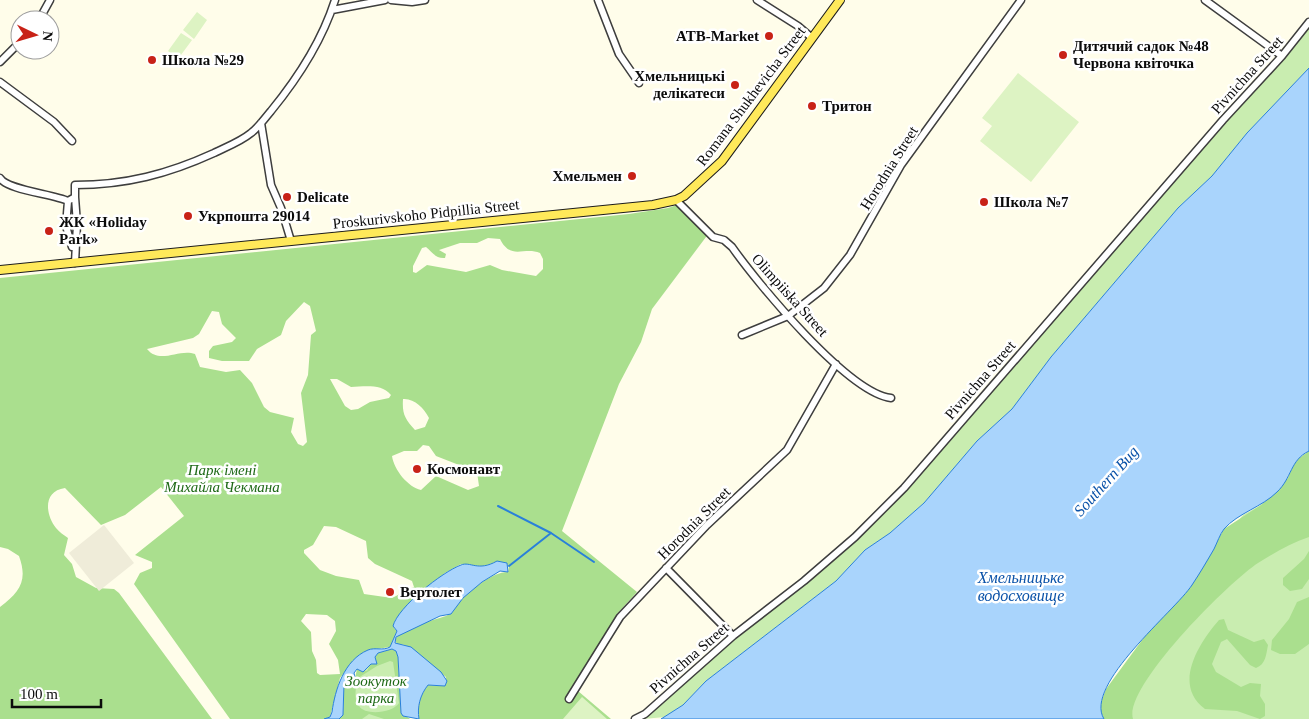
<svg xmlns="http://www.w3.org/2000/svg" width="1309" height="719" font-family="Georgia,serif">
  <rect width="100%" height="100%" fill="#fffdea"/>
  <path fill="#c9edb0" d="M 1309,27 L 1309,68 L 1247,133 L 1212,176 L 1178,208 L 1051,357 L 1012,409 L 977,441 L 924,503 L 890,533 L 865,550 L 836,581 L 706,681 L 683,705 L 665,717 L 643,719 L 735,638 L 806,584 L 857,539 Z
    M 1309,451 L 1309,719 L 1104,719 L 1169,609 L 1191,586 L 1213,551 L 1243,515 L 1261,505 L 1288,478 L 1294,462 Z
    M 392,649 L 401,713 L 410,719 L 339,719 L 356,676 Z"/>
  <path fill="#aadf8e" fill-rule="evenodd" d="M 680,204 L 709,233 L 652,309 L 641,342 L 619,384 L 562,531 L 637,592 L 617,614 L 578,691 L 611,719 L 419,719 C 417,707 420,695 428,685 L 445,686 L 446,677 L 405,645 L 397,644 L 395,640 C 400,628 434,620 446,616 C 454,613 457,604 462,599 C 471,589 495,571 508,572 L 509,566 L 475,567 L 461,564 L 445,573 L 419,595 L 395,620 L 394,628 L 397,631 L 390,647 L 369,650 L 358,656 L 340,678 L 330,717 L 324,719 L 230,719 L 134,584 L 140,573 L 152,568 L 152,562 L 135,555 L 184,516 L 161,487 L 125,515 L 101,525 L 65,488 C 43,491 45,514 56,528 C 59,532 64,535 68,538 L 64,555 L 72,564 L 76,577 L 96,588 L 114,589 L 119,593 L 212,719 L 0,719 L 0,607 C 20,592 28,581 19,556 L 8,549 L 0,547 L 0,278 L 629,214 L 668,208 ZM 488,238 L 500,239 C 511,261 524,246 540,253 L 543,259 L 543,269 L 536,276 L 502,270 L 490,265 L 466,272 L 427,265 L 416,273 L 413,272 L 413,266 L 422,248 L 426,247 C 432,252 436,259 445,258 L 446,254 L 439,250 L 460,243 L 477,243 ZM 304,302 L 310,306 L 316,331 L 311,335 L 308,375 L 301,393 L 307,442 L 303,446 L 298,444 L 291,432 L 294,418 L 270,412 L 264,407 L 252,383 L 240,370 L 226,372 L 200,367 L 195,354 C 179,348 160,365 147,349 L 193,338 L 199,334 L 212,311 L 219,312 L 222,324 L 236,338 L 232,342 L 213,346 L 209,351 L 209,358 L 222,361 L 249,361 L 257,349 L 281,335 L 286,321 ZM 330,379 L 337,379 L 351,387 C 363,387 381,383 391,395 L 389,398 L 370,402 L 358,409 L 351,410 L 345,406 ZM 403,399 C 414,398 424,408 429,418 L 425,427 L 415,430 C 405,419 402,414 403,399 ZM 423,445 L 429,446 L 436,456 L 477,472 L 479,486 L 468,490 L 436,476 L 421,490 C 408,487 394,470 392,456 L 404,451 L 417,451 ZM 324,526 L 336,527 L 366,541 L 368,558 L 375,564 L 412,581 L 414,587 L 392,598 L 364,594 L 359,580 L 336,576 L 320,570 L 304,553 L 304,550 L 313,545 ZM 306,614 L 327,615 L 335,621 L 336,631 L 329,644 L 338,660 L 340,674 L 320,675 L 317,673 L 316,660 L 312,651 L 311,632 L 301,621 Z
    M 1309,451 L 1309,537 C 1291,543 1274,553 1258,563 C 1230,581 1123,687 1133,719 L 1104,719 L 1101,714 L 1101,702 L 1106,689 L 1148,632 L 1191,586 L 1224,529 L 1261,505 L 1288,478 L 1294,462 Z
    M 1309,551 L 1309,579 L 1302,589 L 1290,591 L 1283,585 L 1283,578 L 1304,559 Z
    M 1309,597 L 1309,644 L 1295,654 L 1280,654 L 1271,650 L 1272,640 L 1289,619 L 1297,602 Z
    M 1224,619 L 1228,630 L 1254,642 L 1264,639 L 1268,645 C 1266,655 1266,664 1256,668 L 1250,665 L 1227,639 L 1221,642 L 1212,664 L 1216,672 L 1241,687 L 1250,683 L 1261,684 L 1260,696 L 1265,704 L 1265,716 L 1260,719 L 1237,711 L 1205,709 C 1172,685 1199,643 1219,620 Z
    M 392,649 L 396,651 L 398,657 L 401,713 L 410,719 L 384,719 L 369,714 L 362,719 L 339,719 L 343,715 L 344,683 L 348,680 L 354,683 L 357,669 L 367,671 L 371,663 L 377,664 L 375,657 L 378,653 ZM 390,661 L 393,662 L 399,703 C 393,713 365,716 359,706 C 353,698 356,687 358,678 L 377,666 Z"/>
  <path fill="#ddf3c3" d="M 197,12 L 207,20 L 194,39 L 183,30 Z
    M 181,33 L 192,40 L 178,59 L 168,51 Z
    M 1018,73 L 1079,122 L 1031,182 L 980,141 L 992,126 L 982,118 Z
    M 582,697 L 607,719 L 563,719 Z"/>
  <path fill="#efecd9" d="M 104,525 L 134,563 L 99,591 L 69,553 Z"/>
  <path fill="#a9d4fc" stroke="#2980da" d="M 1309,68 L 1309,451 C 1290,460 1292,478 1277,492 C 1262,507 1238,513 1224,529 C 1220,534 1217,543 1214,549 C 1207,561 1200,573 1192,585 C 1175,611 1083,685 1104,719 L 661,719 L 683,705 L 706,681 L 836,581 L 865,550 L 890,533 L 924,503 L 977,441 L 1012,409 L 1051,357 L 1178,208 L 1212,176 L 1247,133 Z
    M 497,561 L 507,563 L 508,572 L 500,571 L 482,582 L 463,598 L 451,614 L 440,616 L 396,637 L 395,643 L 411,647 L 441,672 L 447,681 L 445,686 L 428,685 C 420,695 417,707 419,719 L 403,716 L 401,713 L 398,657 L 396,651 L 392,649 L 378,653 L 375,657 L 377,664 L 371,664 L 363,672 L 357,669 L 354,673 L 356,681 L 350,684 L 348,680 L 344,683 L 343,715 L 339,719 L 324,719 L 330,717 L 332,712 C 335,690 344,660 368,650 C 375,647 383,651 390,647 L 397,631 L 393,626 C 398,607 442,572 461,565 C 470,561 478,572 497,561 Z"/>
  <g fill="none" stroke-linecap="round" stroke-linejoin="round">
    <path stroke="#2980da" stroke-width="2" d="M 498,506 L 551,533
      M 509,566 L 551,533 L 594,562"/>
    <defs>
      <path id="minor" d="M 391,0 L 412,2 L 425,0
        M 598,0 L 619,54 L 639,83
        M 757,0 L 798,26 L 812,38
        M 1205,0 L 1282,56
        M 332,10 L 385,0
        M 39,20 L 50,0
        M 0,62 L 20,42
        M 0,82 L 54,122 L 72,141
        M 261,123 L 271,185 L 281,208 L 291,241
        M 0,178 C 7,190 53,194 68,201 L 75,197 L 75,185 C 126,185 168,174 214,153 C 226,147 240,142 251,133 C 259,127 265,118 271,111 C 298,78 322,41 335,0
        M 676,200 L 713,237 L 724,240 L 732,247 C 758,284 848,393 891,398
        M 68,201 L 66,226 L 72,247
        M 75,263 L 77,224 L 75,197
        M 742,335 L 788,316 L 824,288 L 850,255 L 901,165 L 1021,0
        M 666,568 L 733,636
        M 569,699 L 620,617 L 707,525 L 787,450 L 836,364
        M 635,719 L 645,714 L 733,636 L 804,581 L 855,537 L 904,488 L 1223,120 L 1282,56 L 1309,22"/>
      <path id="major" d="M 0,270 L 653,205 L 676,200 L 684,196 L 722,161 L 840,0"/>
    </defs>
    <use href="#minor" stroke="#3e3e3e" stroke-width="9"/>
    <use href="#major" stroke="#1c1c1c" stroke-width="10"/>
    <use href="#minor" stroke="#fff" stroke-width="6"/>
    <use href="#major" stroke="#ffe95a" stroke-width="8"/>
  </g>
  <g fill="#c82217" stroke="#fff" stroke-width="2">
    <circle cx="769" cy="36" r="5"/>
    <circle cx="1063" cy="55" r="5"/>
    <circle cx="152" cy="60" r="5"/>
    <circle cx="735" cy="85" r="5"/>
    <circle cx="812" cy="106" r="5"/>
    <circle cx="632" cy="176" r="5"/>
    <circle cx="287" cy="197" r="5"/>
    <circle cx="984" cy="202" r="5"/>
    <circle cx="188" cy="216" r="5"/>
    <circle cx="49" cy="231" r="5"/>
    <circle cx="417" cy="469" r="5"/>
    <circle cx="390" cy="592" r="5"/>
  </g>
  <g text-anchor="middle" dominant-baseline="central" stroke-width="5" stroke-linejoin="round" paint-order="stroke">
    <g font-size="15" font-weight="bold" fill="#0b0b0b" stroke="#fff" text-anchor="start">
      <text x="759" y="36" text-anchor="end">ATB-Market</text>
      <text x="1073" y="46">Дитячий садок №48<tspan x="1073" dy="17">Червона квіточка</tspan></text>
      <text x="162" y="60">Школа №29</text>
      <text x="725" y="76" text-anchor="end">Хмельницькі<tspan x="725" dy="17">делікатеси</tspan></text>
      <text x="822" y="106">Тритон</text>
      <text x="622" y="176" text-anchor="end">Хмельмен</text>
      <text x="297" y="197">Delicate</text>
      <text x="994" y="202">Школа №7</text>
      <text x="198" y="216">Укрпошта 29014</text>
      <text x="59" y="222">ЖК «Holiday<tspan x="59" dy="17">Park»</tspan></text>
      <text x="427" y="469">Космонавт</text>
      <text x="400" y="592">Вертолет</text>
    </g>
    <g font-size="15" fill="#0b0b0b" stroke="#fff">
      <text transform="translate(1247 75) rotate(-48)">Pivnichna Street</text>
      <text transform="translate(751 96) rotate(-53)">Romana Shukhevicha Street</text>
      <text transform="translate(889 168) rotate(-58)">Horodnia Street</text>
      <text transform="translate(426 214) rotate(-6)">Proskurivskoho Pidpillia Street</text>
      <text transform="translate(790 295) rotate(48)">Olimpiiska Street</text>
      <text transform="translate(980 380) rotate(-49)">Pivnichna Street</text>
      <text transform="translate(694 523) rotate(-45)">Horodnia Street</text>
      <text transform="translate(689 658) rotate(-41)">Pivnichna Street</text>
    </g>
    <g font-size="15" font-style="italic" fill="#1e6916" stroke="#fff">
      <text x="222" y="470">Парк імені<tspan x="222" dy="17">Михайла Чекмана</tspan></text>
      <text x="376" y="681">Зоокуток<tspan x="376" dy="17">парка</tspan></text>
    </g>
    <g font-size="16" font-style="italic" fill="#0a52a8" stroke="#fff">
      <text transform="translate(1106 481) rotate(-48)">Southern Bug</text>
      <text x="1021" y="577">Хмельницьке<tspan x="1021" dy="18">водосховище</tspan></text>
    </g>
  </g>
  <g transform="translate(35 35) rotate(95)"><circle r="24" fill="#ffffff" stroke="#9d9d9d"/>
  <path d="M0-4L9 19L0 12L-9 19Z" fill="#c82217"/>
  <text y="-8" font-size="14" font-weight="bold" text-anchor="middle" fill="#0b0b0b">N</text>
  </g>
  <path d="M12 699v8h89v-8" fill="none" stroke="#0b0b0b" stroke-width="2.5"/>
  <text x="20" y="699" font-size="15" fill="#0b0b0b" stroke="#ffffff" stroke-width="4" paint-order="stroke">100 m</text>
</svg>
